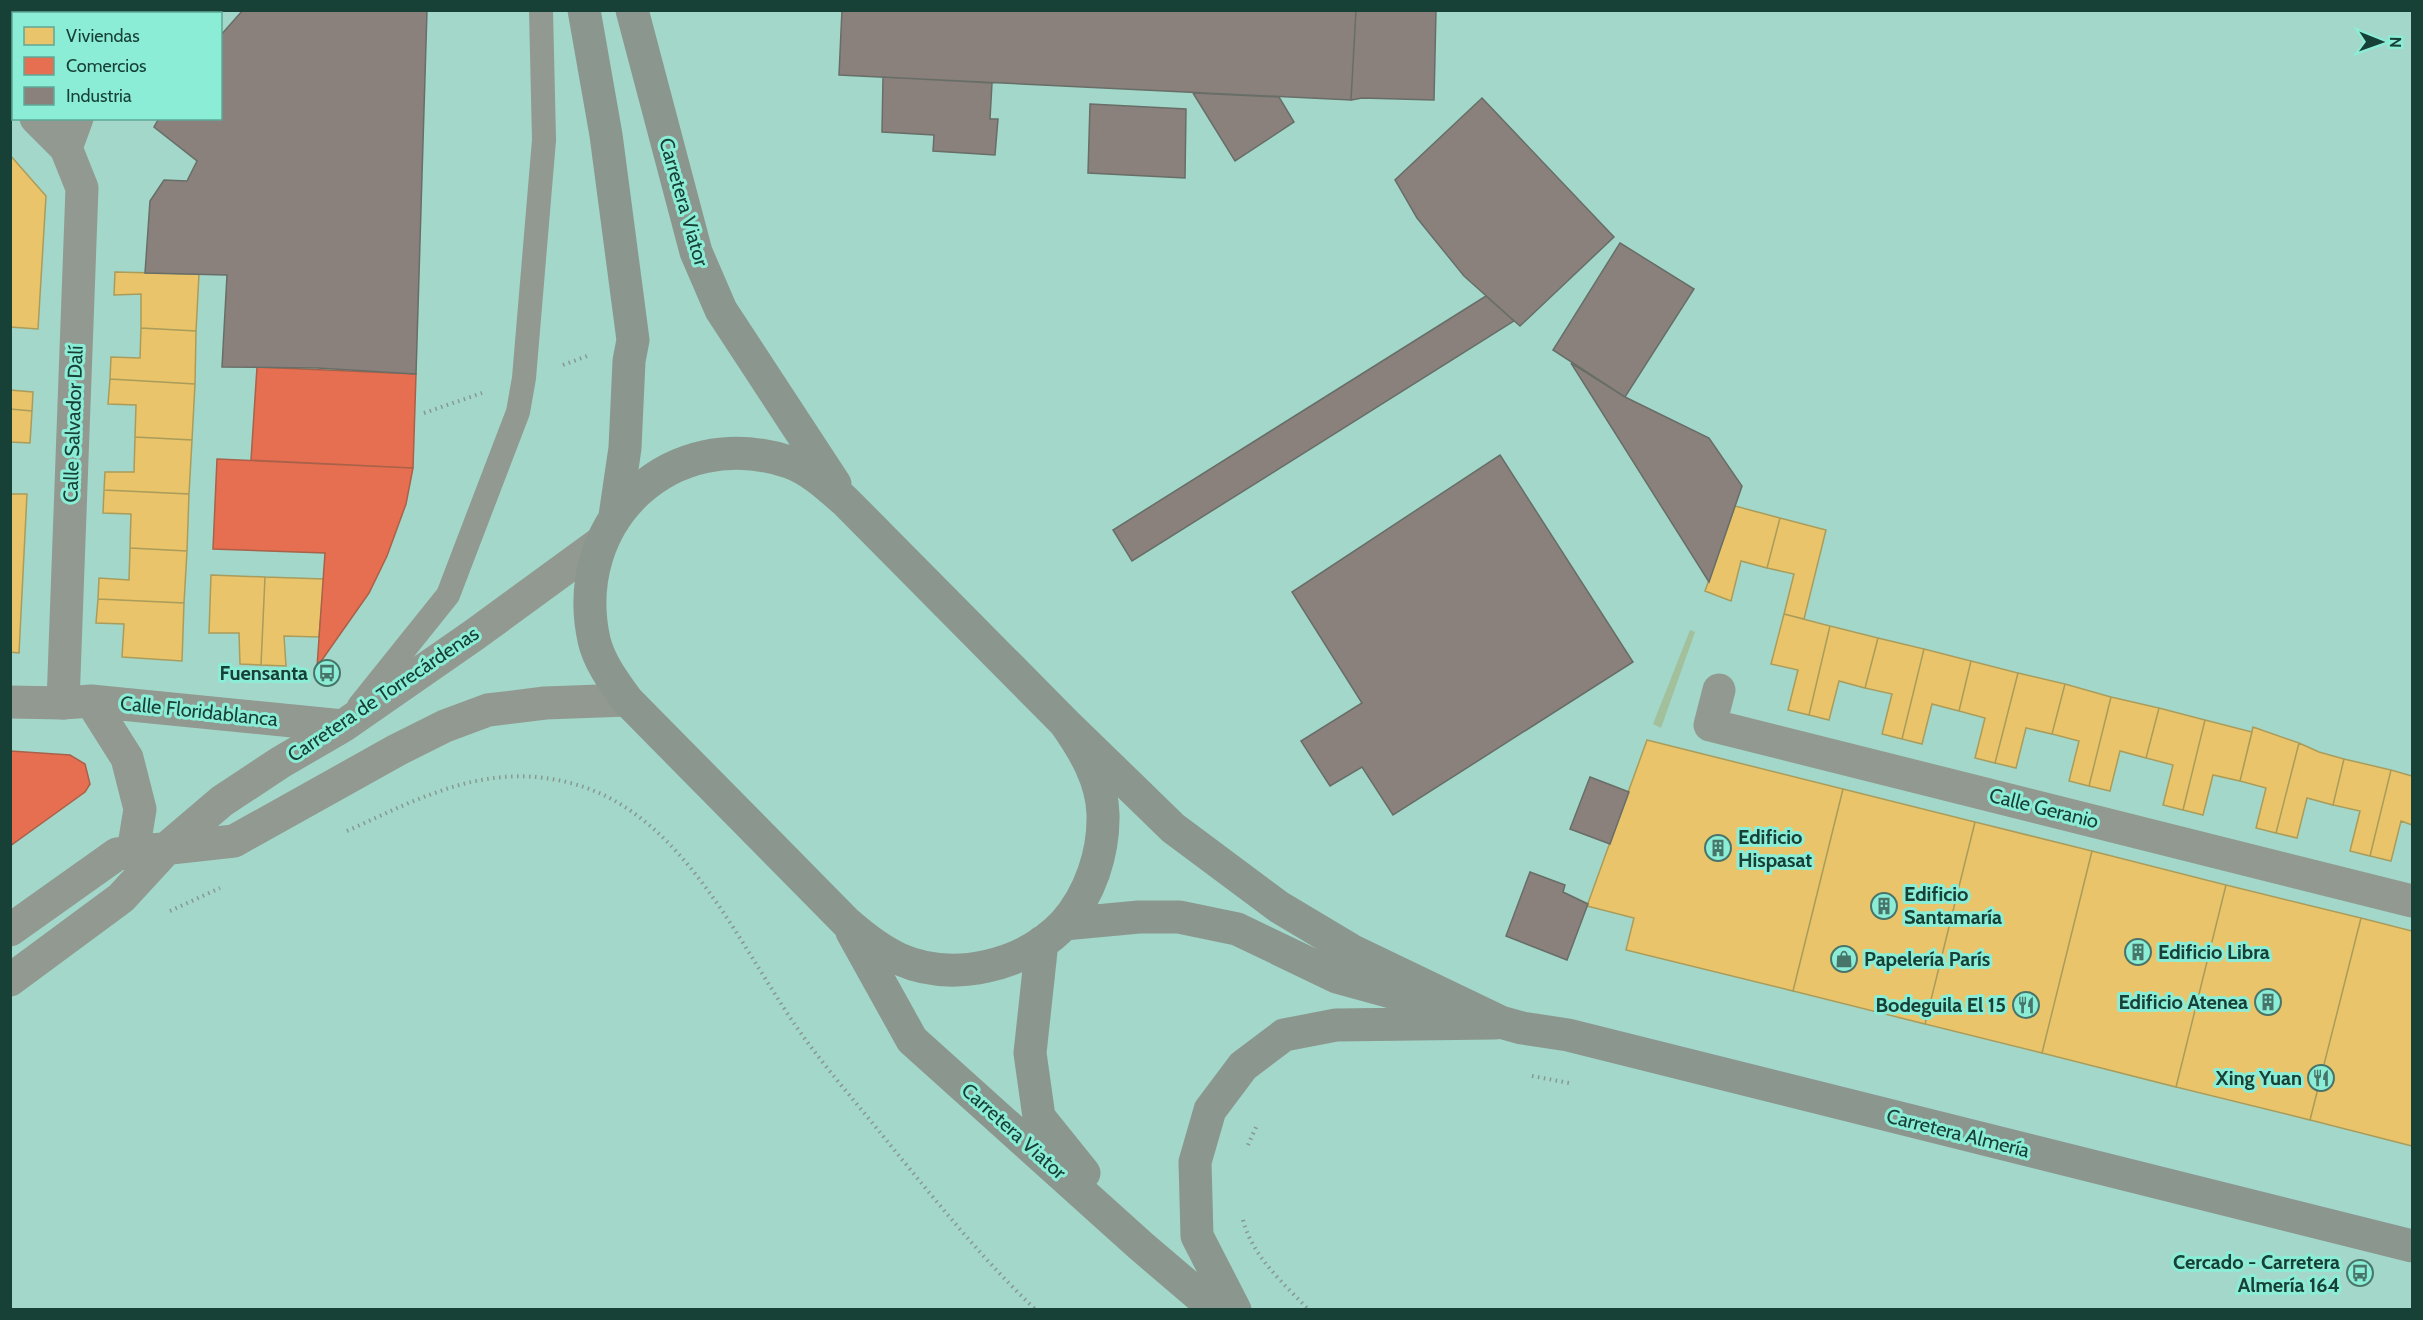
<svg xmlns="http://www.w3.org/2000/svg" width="2423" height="1320" font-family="Cabin,sans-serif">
  <rect width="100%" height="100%" fill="#a2d7ca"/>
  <path fill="#a3c09c" d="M 1690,630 L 1695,632 L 1661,728 L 1653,724 Z"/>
  <path fill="#e9c46a" stroke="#aa9c5b" stroke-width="1.5" d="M 10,155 L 46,196 L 38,329 L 10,327 Z
    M 115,272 L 199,274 L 196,331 L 141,328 L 141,294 L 114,295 Z
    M 141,328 L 196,331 L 195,384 L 110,379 L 111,357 L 140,358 Z
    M 110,379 L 195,384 L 192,440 L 135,437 L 136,405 L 108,404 Z
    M 10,390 L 33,392 L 32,411 L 10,409 Z
    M 10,409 L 32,411 L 30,443 L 10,442 Z
    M 135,437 L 192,440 L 189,494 L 104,490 L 105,472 L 134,472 Z
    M 104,490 L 189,494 L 187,551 L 130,548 L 131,514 L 103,513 Z
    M 10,494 L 27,494 L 19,653 L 10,652 Z
    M 1735,506 L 1780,518 L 1767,568 L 1741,561 L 1731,601 L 1705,591 Z
    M 1780,518 L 1826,530 L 1804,619 L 1784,614 L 1794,574 L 1767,568 Z
    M 130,548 L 187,551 L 184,603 L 98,599 L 99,578 L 129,580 Z
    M 211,575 L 265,577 L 261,665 L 240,664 L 239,633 L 209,633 Z
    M 265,577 L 324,579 L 319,637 L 284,636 L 286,666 L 261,665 Z
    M 98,599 L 184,603 L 182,661 L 122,657 L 124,624 L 96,623 Z
    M 1784,614 L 1830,626 L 1809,715 L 1788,710 L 1798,670 L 1771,664 Z
    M 1830,626 L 1878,638 L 1865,688 L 1839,681 L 1829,720 L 1809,715 Z
    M 1878,638 L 1924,649 L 1902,739 L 1882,734 L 1892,694 L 1865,688 Z
    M 1924,649 L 1971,661 L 1959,711 L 1932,704 L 1922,744 L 1902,739 Z
    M 1971,661 L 2018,673 L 1995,763 L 1975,758 L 1985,718 L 1959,711 Z
    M 2018,673 L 2065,684 L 2052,734 L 2026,728 L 2016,768 L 1995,763 Z
    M 2065,684 L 2111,697 L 2089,786 L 2069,781 L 2079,741 L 2052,734 Z
    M 2111,697 L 2159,708 L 2146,758 L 2120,751 L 2110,791 L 2089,786 Z
    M 2159,708 L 2205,720 L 2183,810 L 2163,805 L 2173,765 L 2146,758 Z
    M 2205,720 L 2252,732 L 2240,781 L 2213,775 L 2203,815 L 2183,810 Z
    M 2253,727 L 2299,743 L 2276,833 L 2256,828 L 2266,788 L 2240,781 Z
    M 1647,740 L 1843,789 L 1793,991 L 1626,950 L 1634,918 L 1587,906 Z
    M 2299,743 L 2319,752 L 2344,759 L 2333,805 L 2307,798 L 2297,838 L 2276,833 Z
    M 2344,759 L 2391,770 L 2370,856 L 2350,851 L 2360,811 L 2333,805 Z
    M 2391,770 L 2412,776 L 2412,825 L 2401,821 L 2391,861 L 2370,856 Z
    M 1843,789 L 1975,822 L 1925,1024 L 1793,991 Z
    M 1975,822 L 2092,851 L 2042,1053 L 1925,1024 Z
    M 2092,851 L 2226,885 L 2176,1087 L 2042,1053 Z
    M 2226,885 L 2361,918 L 2310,1120 L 2176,1087 Z
    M 2361,918 L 2412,931 L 2412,1146 L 2310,1120 Z"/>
  <path fill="#e76f51" stroke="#a96149" stroke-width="1.5" d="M 257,367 L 416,374 L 413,468 L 251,460 Z
    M 217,459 L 413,468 L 406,504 L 387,556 L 369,593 L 317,667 L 325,553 L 213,549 Z
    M 10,751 L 70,755 L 85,764 L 90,784 L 85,792 L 10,846 Z"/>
  <path fill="#8a817c" stroke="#686e67" stroke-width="1.5" d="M 243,10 L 427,10 L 416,374 L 317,368 L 222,367 L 227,275 L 145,273 L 150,201 L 164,180 L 187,181 L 197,161 L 154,127 L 159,118 L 220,118 L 220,36 Z
    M 842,10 L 1356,10 L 1351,100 L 839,75 Z
    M 1356,10 L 1436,10 L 1434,100 L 1362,98 L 1351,100 Z
    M 883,77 L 992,83 L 990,119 L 998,119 L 995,155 L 933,151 L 934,135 L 882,132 Z
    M 1193,93 L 1279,97 L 1294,122 L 1235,161 Z
    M 1482,98 L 1614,237 L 1520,326 L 1464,276 L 1417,218 L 1395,180 Z
    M 1090,104 L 1186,109 L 1185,178 L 1088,173 Z
    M 1620,243 L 1694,289 L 1625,397 L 1553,350 Z
    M 1486,296 L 1514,321 L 1132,561 L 1113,530 Z
    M 1571,363 L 1625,397 L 1709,438 L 1742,486 L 1709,582 Z
    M 1500,455 L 1633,662 L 1393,815 L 1362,767 L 1330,786 L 1301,741 L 1362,703 L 1292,592 Z
    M 1590,777 L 1629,792 L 1610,844 L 1570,829 Z
    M 1530,872 L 1565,885 L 1563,892 L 1588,904 L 1567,960 L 1506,936 Z"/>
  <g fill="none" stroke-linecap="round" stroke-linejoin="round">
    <path stroke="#88988f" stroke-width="4" stroke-dasharray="1.5 4.5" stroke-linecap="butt" d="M 563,365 L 587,356
      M 424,413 L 482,393
      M 347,831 C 422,797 489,760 574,784 C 688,815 743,956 808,1043 C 834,1078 864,1112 891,1146 C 937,1202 983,1260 1036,1310
      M 170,911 L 220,888
      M 1532,1076 L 1569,1083
      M 1248,1145 L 1257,1125
      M 1243,1220 C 1252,1256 1284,1284 1309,1310"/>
    <path stroke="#919990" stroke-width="24" d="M 359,706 L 448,595 L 518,412 L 524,378 L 544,140 L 541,10"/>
    <path stroke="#919990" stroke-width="33" d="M 118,14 L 119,10
      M 10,93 L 14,96
      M 36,118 L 66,148
      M 1719,690 L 1710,725 L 2412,901
      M 63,703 L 82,188 L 66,148 L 77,118"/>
    <path stroke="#919990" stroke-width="33" d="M 91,701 L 127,758 L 140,809 L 133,852
      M 10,702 L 63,703 L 91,701 L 343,726
      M 10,930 L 117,854 L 234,841 L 397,750 L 445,726 L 488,710 L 545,703 L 627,700
      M 10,980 L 121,898 L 168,847 L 222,801 L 281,762 L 343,726 L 474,635 L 600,543"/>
    <path stroke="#8b978e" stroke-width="33" d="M 584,10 L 606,135 L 633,340 L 629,361 L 625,448 L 615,516
      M 632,10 L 696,252 L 721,310 L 835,484
      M 1065,723 C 1084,750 1102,780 1103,814 C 1104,853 1090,895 1064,924 C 1024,966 953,983 899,959 C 879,950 863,937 847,923 L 627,700 C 614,682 599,662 594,640 C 568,521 671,423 789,462 C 811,470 828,486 845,501 L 1065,723 L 1173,828 L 1279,907 L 1351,950 L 1503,1023
      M 1064,924 L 1139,917 L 1179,917 L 1237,929 L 1337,977 L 1424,1001
      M 852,932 L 912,1040 L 1141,1246 L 1216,1310
      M 1042,942 L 1030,1053 L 1039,1117 L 1084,1173
      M 1482,1017 L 1522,1028 L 1568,1035 L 2412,1246
      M 1235,1310 L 1197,1236 L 1195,1162 L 1210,1110 L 1243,1066 L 1284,1035 L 1336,1025 L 1495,1023"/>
  </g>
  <defs>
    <symbol id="bus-ring" viewBox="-11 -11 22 22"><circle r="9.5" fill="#8cedd6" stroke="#48756a" stroke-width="1.5"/><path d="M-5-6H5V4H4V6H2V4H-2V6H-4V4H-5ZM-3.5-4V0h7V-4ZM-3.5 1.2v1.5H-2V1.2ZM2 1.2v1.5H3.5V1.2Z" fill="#48756a"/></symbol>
    <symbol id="building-ring" viewBox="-11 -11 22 22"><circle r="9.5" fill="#8cedd6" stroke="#48756a" stroke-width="1.5"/><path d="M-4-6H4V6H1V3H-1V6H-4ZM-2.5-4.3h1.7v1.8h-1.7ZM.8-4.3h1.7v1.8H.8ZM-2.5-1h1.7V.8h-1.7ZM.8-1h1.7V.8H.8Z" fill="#48756a"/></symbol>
    <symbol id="shop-ring" viewBox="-11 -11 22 22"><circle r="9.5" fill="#8cedd6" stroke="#48756a" stroke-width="1.5"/><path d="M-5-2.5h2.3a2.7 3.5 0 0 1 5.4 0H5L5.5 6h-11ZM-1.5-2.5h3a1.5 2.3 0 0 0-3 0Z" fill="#48756a"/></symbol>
    <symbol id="restaurant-ring" viewBox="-11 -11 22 22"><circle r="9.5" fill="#8cedd6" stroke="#48756a" stroke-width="1.5"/><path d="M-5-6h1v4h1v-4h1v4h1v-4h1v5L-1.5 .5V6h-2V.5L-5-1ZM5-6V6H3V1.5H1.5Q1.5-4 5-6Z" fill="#48756a"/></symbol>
  </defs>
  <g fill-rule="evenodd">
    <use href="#bus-ring" x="312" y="658" width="30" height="30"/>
    <use href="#building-ring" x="1703" y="833" width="30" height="30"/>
    <use href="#building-ring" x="1869" y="891" width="30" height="30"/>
    <use href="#building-ring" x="2123" y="937" width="30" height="30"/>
    <use href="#shop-ring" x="1829" y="944" width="30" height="30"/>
    <use href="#building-ring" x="2253" y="987" width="30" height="30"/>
    <use href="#restaurant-ring" x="2011" y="990" width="30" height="30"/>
    <use href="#restaurant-ring" x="2306" y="1063" width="30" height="30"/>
    <use href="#bus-ring" x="2345" y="1258" width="30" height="30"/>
  </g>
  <g text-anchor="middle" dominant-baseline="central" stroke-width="6" stroke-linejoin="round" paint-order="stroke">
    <g font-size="20" fill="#174037" stroke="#8cedd6">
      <text transform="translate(684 202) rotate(74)">Carretera Viator</text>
      <text transform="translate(73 424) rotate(-88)">Calle Salvador Dalí</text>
      <text transform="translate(383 694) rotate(-34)">Carretera de Torrecárdenas</text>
      <text transform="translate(199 711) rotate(6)">Calle Floridablanca</text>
      <text transform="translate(2044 808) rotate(14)">Calle Geranio</text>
      <text transform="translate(1014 1131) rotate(42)">Carretera Viator</text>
      <text transform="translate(1958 1133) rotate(14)">Carretera Almería</text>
    </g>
    <g font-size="20" font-weight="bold" fill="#174037" stroke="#8cedd6" text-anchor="end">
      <text x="308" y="673">Fuensanta</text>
      <text x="1738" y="837" text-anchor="start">Edificio<tspan x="1738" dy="23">Hispasat</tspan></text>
      <text x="1904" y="894" text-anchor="start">Edificio<tspan x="1904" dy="23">Santamaría</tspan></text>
      <text x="2158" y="952" text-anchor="start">Edificio Libra</text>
      <text x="1864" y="959" text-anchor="start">Papelería París</text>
      <text x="2248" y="1002">Edificio Atenea</text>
      <text x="2006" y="1005">Bodeguila El 15</text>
      <text x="2302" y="1078">Xing Yuan</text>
      <text x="2340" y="1262">Cercado - Carretera<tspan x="2340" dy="23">Almería 164</tspan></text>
    </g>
  </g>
  <rect width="2423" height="1320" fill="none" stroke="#174037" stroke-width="24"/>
  <rect x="12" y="12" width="210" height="108" fill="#8cedd6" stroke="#5da896" stroke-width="1.5"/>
  <rect x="24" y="27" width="30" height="18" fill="#e9c46a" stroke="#5da896" stroke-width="1.5"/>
  <text x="66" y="42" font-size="18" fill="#174037">Viviendas</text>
  <rect x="24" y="57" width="30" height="18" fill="#e76f51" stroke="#5da896" stroke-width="1.5"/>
  <text x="66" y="72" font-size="18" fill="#174037">Comercios</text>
  <rect x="24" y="87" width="30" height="18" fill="#8a817c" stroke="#5da896" stroke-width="1.5"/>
  <text x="66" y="102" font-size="18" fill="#174037">Industria</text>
  <g transform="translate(2381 42) rotate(91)" stroke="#8cedd6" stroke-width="4.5" paint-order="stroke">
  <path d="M0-4.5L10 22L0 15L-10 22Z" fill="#174037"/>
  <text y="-9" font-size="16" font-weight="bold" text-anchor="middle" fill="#174037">N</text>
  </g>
</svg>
